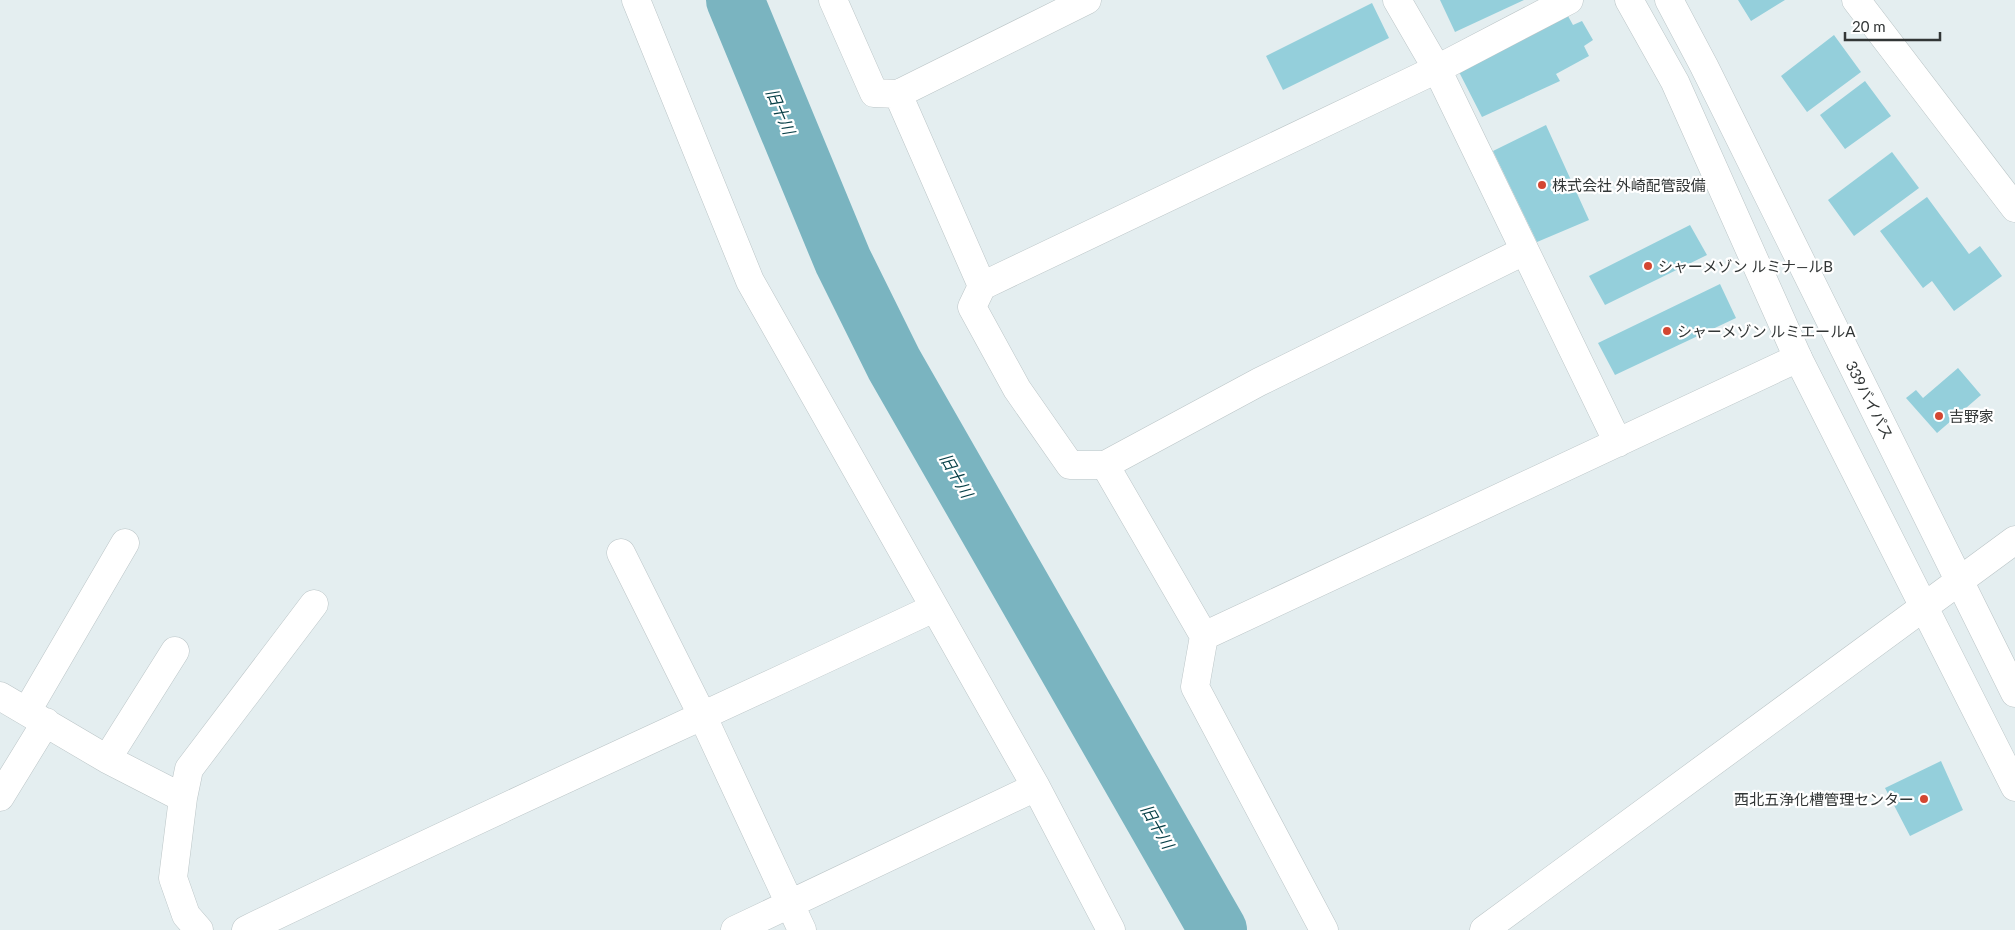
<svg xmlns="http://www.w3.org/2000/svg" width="2015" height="930" font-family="Lato,'Noto Sans JP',sans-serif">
  <rect width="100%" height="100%" fill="#e4eef0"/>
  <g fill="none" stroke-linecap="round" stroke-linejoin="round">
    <path stroke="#7ab4c0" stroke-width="58" d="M 735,0 L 843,261 L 894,364 L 1218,930"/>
  </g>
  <path fill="#94cfdb" d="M 1440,0 L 1524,0 L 1455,32 Z
    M 1738,0 L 1785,0 L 1751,21 Z
    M 1372,3 L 1389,38 L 1283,90 L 1266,56 Z
    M 1568,16 L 1573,25 L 1582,21 L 1593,40 L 1584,46 L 1589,56 L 1556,74 L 1560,81 L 1482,117 L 1458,70 Z
    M 1834,35 L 1861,72 L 1807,112 L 1781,76 Z
    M 1865,81 L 1891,116 L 1845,149 L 1820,115 Z
    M 1546,125 L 1589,220 L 1537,242 L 1493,151 Z
    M 1892,152 L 1919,188 L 1854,236 L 1828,200 Z
    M 1927,197 L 1969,254 L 1980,246 L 2002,276 L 1954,311 L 1932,281 L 1923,288 L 1880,231 Z
    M 1690,225 L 1707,255 L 1605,305 L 1589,276 Z
    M 1720,284 L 1736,318 L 1615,375 L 1598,343 Z
    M 1958,368 L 1981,395 L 1937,433 L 1906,398 L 1916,390 L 1923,398 Z
    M 1941,761 L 1963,810 L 1910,836 L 1885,788 Z"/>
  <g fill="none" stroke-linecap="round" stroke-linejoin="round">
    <defs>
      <path id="minor" d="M 636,0 L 750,281 L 1036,787 L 1111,930
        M 833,0 L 874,93 L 898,94
        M 1087,0 L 898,94 L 982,286 L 1437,69 L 1569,0
        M 1397,0 L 1437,69 L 1618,443
        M 1856,0 L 2015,208
        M 1524,251 L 1259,382 L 1105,465 L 1204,636 L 1798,358
        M 982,286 L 972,307 L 1017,389 L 1070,465 L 1105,465
        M 621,553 L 703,717 L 802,930
        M 1204,636 L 1195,687 L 1324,930
        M 0,696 L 107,759 L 183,798 L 173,878 L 186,915 L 199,930
        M 27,711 L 125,543
        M 107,759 L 175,651
        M 0,797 L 46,722
        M 183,798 L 189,769 L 314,604
        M 246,930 C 474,819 705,716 934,608
        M 735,930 L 1036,787"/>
      <path id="tertiary" d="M 1629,0 L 1675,82 L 1798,358 L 2015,787
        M 1669,0 L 1704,66 L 2015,693
        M 1484,930 L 2015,540"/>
    </defs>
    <use href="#minor" stroke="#bbc5c7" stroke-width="29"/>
    <use href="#tertiary" stroke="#bbc5c7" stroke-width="29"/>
    <use href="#minor" stroke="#fff" stroke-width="28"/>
    <use href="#tertiary" stroke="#fff" stroke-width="28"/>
  </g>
  <g fill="#d34732" stroke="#fff" stroke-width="2">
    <circle cx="1542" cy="185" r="5"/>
    <circle cx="1648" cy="266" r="5"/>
    <circle cx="1667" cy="331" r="5"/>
    <circle cx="1939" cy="416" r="5"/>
    <circle cx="1924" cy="799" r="5"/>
  </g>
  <g text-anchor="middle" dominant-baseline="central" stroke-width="4.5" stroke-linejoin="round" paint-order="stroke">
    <g font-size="15" fill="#323636" stroke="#fff" text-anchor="start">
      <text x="1552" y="185">株式会社 外崎配管設備</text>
      <text x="1658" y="266">シャーメゾン ルミナ―ルB</text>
      <text x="1677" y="331">シャーメゾン ルミエールA</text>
      <text x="1949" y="416">吉野家</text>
      <text x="1914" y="799" text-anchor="end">西北五浄化槽管理センター</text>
    </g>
    <g font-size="15" fill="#323636" stroke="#fff">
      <text transform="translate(1870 400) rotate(63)">339バイパス</text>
    </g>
    <g font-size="16" font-style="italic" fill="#084048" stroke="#fff">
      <text transform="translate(781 111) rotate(67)">旧十川</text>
      <text transform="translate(957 475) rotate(60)">旧十川</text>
      <text transform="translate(1158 826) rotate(60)">旧十川</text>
    </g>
  </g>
  <path d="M1845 32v8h95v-8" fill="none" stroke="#323636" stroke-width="2.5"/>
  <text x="1852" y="32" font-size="15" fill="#323636" stroke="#ffffff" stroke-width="4" paint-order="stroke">20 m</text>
</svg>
